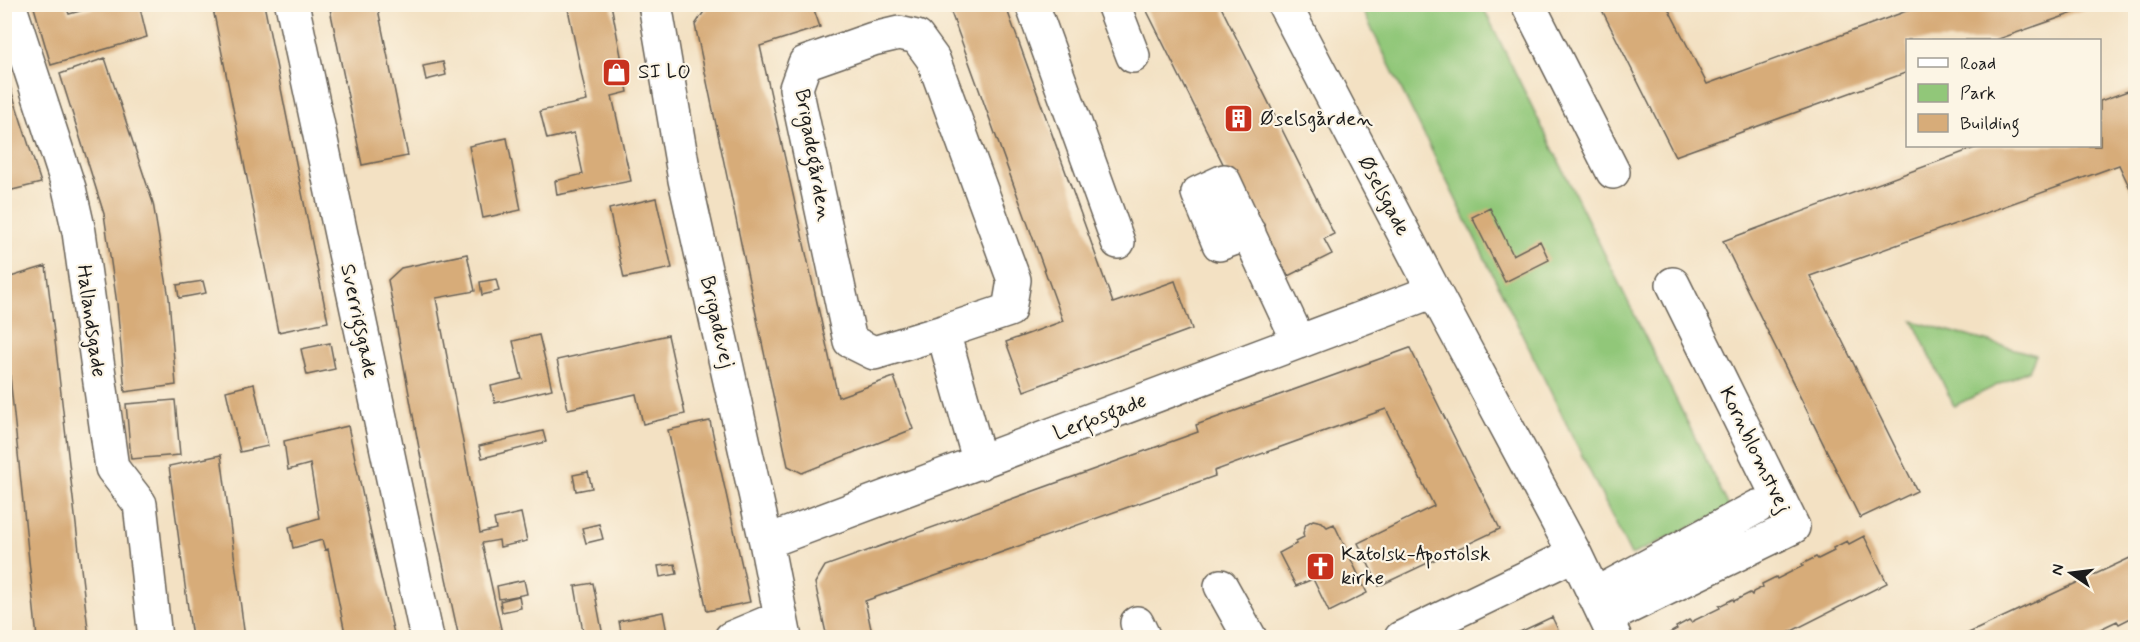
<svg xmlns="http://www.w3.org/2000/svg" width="2140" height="642" font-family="Mynerve,sans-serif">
  <rect width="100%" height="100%" fill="#fcf5e5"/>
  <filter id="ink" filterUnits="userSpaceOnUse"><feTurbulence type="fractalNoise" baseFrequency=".0167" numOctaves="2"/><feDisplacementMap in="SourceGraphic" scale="12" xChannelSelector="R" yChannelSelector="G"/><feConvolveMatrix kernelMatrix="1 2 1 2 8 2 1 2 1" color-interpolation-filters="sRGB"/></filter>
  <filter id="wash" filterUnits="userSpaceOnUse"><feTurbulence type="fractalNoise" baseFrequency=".008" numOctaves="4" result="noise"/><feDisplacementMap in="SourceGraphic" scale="24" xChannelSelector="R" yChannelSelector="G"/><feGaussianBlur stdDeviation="1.35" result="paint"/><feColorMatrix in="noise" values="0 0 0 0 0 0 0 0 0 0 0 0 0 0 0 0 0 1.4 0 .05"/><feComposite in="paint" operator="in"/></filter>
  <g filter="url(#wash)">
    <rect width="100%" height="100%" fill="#f3e1c3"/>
    <path fill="#91c779" stroke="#56724a" stroke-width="1.5" d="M 1360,5 L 1482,5 L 1730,509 L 1631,555 Z
      M 1913,321 L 2036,355 L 2029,370 L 1954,406 Z"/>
    <g id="blocks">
      <path fill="#d7ac79" d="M 33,4 L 65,4 L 69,14 L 105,4 L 139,4 L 147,37 L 51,65 Z
        M 212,4 L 264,4 L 328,322 L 278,332 Z
        M 329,4 L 377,4 L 408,156 L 362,165 Z
        M 567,4 L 611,4 L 628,92 L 612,96 L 631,181 L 557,195 L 555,181 L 583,174 L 574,133 L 547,139 L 540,111 L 587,101 Z
        M 709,4 L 812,4 L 820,27 L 760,46 L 838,397 L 894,377 L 913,429 L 802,473 L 788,466 L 695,25 Z
        M 948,4 L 1005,4 L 1113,303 L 1175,281 L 1192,329 L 1024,391 L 1006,342 L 1063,321 Z
        M 1599,4 L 1666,4 L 1707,84 L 1926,4 L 2096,5 L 1996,40 L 1908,40 L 1908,72 L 1675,156 Z
        M 1144,5 L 1220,5 L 1334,234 L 1324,239 L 1332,254 L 1288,276 L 1280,260 L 1273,264 Z
        M 105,58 L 153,203 L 169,298 L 176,385 L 125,392 L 117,304 L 104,214 L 60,74 Z
        M 443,62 L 446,75 L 426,80 L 423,66 Z
        M 5,71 L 41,183 L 4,192 L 4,72 Z
        M 2136,88 L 2136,201 L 2119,165 L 1810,276 L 1917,491 L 1860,518 L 1723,241 L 1980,146 L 2100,146 L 2100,101 Z
        M 507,138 L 521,210 L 483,218 L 469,146 Z
        M 656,198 L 672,268 L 624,278 L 609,209 Z
        M 1490,208 L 1513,255 L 1540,241 L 1549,260 L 1505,282 L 1472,217 Z
        M 467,254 L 475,291 L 436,298 L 480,533 L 496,529 L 494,519 L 521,513 L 527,541 L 500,547 L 499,540 L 482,543 L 503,638 L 459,638 L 426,486 L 388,280 L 401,268 Z
        M 46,266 L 55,341 L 89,638 L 37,638 L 7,347 L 4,348 L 4,279 Z
        M 496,279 L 499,291 L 482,295 L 480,282 Z
        M 203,281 L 206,293 L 179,298 L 177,285 Z
        M 539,335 L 552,389 L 495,403 L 491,386 L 522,379 L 513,341 Z
        M 668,335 L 685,414 L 643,424 L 636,394 L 568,409 L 557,360 Z
        M 330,343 L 335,369 L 307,375 L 301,349 Z
        M 1410,348 L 1500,529 L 1379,586 L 1358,543 L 1434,506 L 1386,409 L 1214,471 L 1215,476 L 865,601 L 873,638 L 827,638 L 815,583 L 825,566 L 1198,432 L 1196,425 Z
        M 254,384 L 268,446 L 240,452 L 226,391 Z
        M 175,400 L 180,455 L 131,459 L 126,404 Z
        M 710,421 L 750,602 L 707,611 L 668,430 Z
        M 348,426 L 371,534 L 395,638 L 346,638 L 328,549 L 325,550 L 322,540 L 293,548 L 289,527 L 319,518 L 310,464 L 288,470 L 284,441 Z
        M 543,431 L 546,442 L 482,458 L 479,446 Z
        M 221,455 L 245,638 L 192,638 L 169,466 Z
        M 588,472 L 592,488 L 576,491 L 573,475 Z
        M 1313,520 L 1322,522 L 1327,527 L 1334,524 L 1367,593 L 1329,612 L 1313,579 L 1296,586 L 1279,553 L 1296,544 L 1296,541 L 1304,537 L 1303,533 L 1306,524 Z
        M 599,524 L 603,539 L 586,543 L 582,528 Z
        M 1864,536 L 1887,583 L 1778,638 L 1661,638 L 1677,629 L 1676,627 L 1689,620 L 1691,622 L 1720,608 L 1719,606 L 1733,599 L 1734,601 L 1750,593 L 1752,595 L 1753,592 L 1763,587 L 1762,584 L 1776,577 L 1777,579 L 1803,566 L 1802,564 L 1816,557 L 1818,559 L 1834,551 L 1833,548 L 1847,541 L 1849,544 Z
        M 2130,558 L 2136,565 L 2136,613 L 2132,615 L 2133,617 L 2119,624 L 2117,621 L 2088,635 L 2089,638 L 1958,638 Z
        M 675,564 L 677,574 L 660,577 L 658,566 Z
        M 524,580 L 527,594 L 499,599 L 497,586 Z
        M 593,583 L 603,636 L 584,638 L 575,586 Z
        M 519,596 L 521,608 L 502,612 L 500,601 Z
        M 663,612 L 668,638 L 622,638 L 619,621 Z
        M 1552,617 L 1562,638 L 1507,638 Z"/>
    </g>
  </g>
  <g filter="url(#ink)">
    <use href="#blocks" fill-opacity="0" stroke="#676156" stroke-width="1.5"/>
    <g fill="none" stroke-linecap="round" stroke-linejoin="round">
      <defs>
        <path id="minor" d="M 9,4 L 69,188 L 79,232 L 112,468 L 140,504 L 155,638
          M 292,4 L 427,638
          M 655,4 L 685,180 L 766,542 L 785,638
          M 1032,4 L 1118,242
          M 1113,4 L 1133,56
          M 1284,4 L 1434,291 L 1575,554 L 1615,638
          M 1528,4 L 1613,172
          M 1249,233 L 1219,244 L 1198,193 L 1224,181 L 1299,342
          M 943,332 L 874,353 L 850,341 L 796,88 L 805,63 L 873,39 L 899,33 L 917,37 L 933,59 L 1014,280 L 1009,310 L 943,332 L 980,463
          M 766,542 L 1434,291
          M 1221,586 L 1250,638
          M 1594,595 L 1757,507
          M 1606,618 L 1793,527 L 1673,284
          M 1137,623 L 1144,638
          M 731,638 L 781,617
          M 1401,638 L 1575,554"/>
      </defs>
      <use href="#minor" stroke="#676156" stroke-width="36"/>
      <use href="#minor" stroke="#fff" stroke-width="33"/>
    </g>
  </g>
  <defs>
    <symbol id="shop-square" viewBox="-11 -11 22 22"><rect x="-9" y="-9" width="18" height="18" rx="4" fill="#c8321e" stroke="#fcf5e5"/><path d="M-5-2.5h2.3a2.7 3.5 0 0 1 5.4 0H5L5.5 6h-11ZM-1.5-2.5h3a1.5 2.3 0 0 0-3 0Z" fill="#fff"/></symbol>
    <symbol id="building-square" viewBox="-11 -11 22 22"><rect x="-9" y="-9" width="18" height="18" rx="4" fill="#c8321e" stroke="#fcf5e5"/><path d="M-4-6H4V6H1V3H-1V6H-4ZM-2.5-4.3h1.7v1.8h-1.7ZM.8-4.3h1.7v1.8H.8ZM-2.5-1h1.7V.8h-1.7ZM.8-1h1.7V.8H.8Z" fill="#fff"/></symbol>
    <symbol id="church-square" viewBox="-11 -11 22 22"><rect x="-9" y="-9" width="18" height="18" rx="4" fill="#c8321e" stroke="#fcf5e5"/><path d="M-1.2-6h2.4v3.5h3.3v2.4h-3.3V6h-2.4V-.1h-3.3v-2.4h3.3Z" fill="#fff"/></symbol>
  </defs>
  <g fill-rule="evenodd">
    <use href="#shop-square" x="600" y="56" width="33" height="33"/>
    <use href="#building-square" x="1222" y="102" width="33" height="33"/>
    <use href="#church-square" x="1304" y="550" width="33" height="33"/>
  </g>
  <g text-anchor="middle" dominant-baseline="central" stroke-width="4.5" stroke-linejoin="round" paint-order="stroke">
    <g font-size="21" fill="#1c1c1c" stroke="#fcf5e5" text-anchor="start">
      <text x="638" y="72">SI LO</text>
      <text x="1260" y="119">Øselsgården</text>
      <text x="1341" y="554">Katolsk-Apostolsk<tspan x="1341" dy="24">kirke</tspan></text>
    </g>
    <g font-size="21" fill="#1c1c1c" stroke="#fcf5e5">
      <text transform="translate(813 155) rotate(80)">Brigadegården</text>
      <text transform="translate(1384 196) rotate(62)">Øselsgade</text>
      <text transform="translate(91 321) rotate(82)">Hallandsgade</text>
      <text transform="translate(359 321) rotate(78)">Sverrigsgade</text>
      <text transform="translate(717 322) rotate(77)">Brigadevej</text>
      <text transform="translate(1100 417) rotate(-21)">Lerfosgade</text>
      <text transform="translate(1755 450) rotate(64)">Kornblomstvej</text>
    </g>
  </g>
  <rect width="2140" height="642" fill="none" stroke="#fcf5e5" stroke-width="24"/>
  <rect x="1906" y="39" width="195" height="108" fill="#fcf5e5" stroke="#a29e95" stroke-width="1.5"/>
  <rect x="1918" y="58" width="30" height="9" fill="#ffffff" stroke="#a29e95" stroke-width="1.5"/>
  <text x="1960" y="69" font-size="18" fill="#1c1c1c">Road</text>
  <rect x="1918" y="84" width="30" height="18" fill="#91c779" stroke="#a29e95" stroke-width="1.5"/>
  <text x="1960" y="99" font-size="18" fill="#1c1c1c">Park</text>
  <rect x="1918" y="114" width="30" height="18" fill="#d7ac79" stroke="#a29e95" stroke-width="1.5"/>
  <text x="1960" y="129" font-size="18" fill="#1c1c1c">Building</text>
  <g transform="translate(2071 573) rotate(284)" stroke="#fcf5e5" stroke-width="4.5" paint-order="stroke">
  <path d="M0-4.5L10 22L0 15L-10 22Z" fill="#1c1c1c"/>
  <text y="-9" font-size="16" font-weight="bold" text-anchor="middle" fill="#1c1c1c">N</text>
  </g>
</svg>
